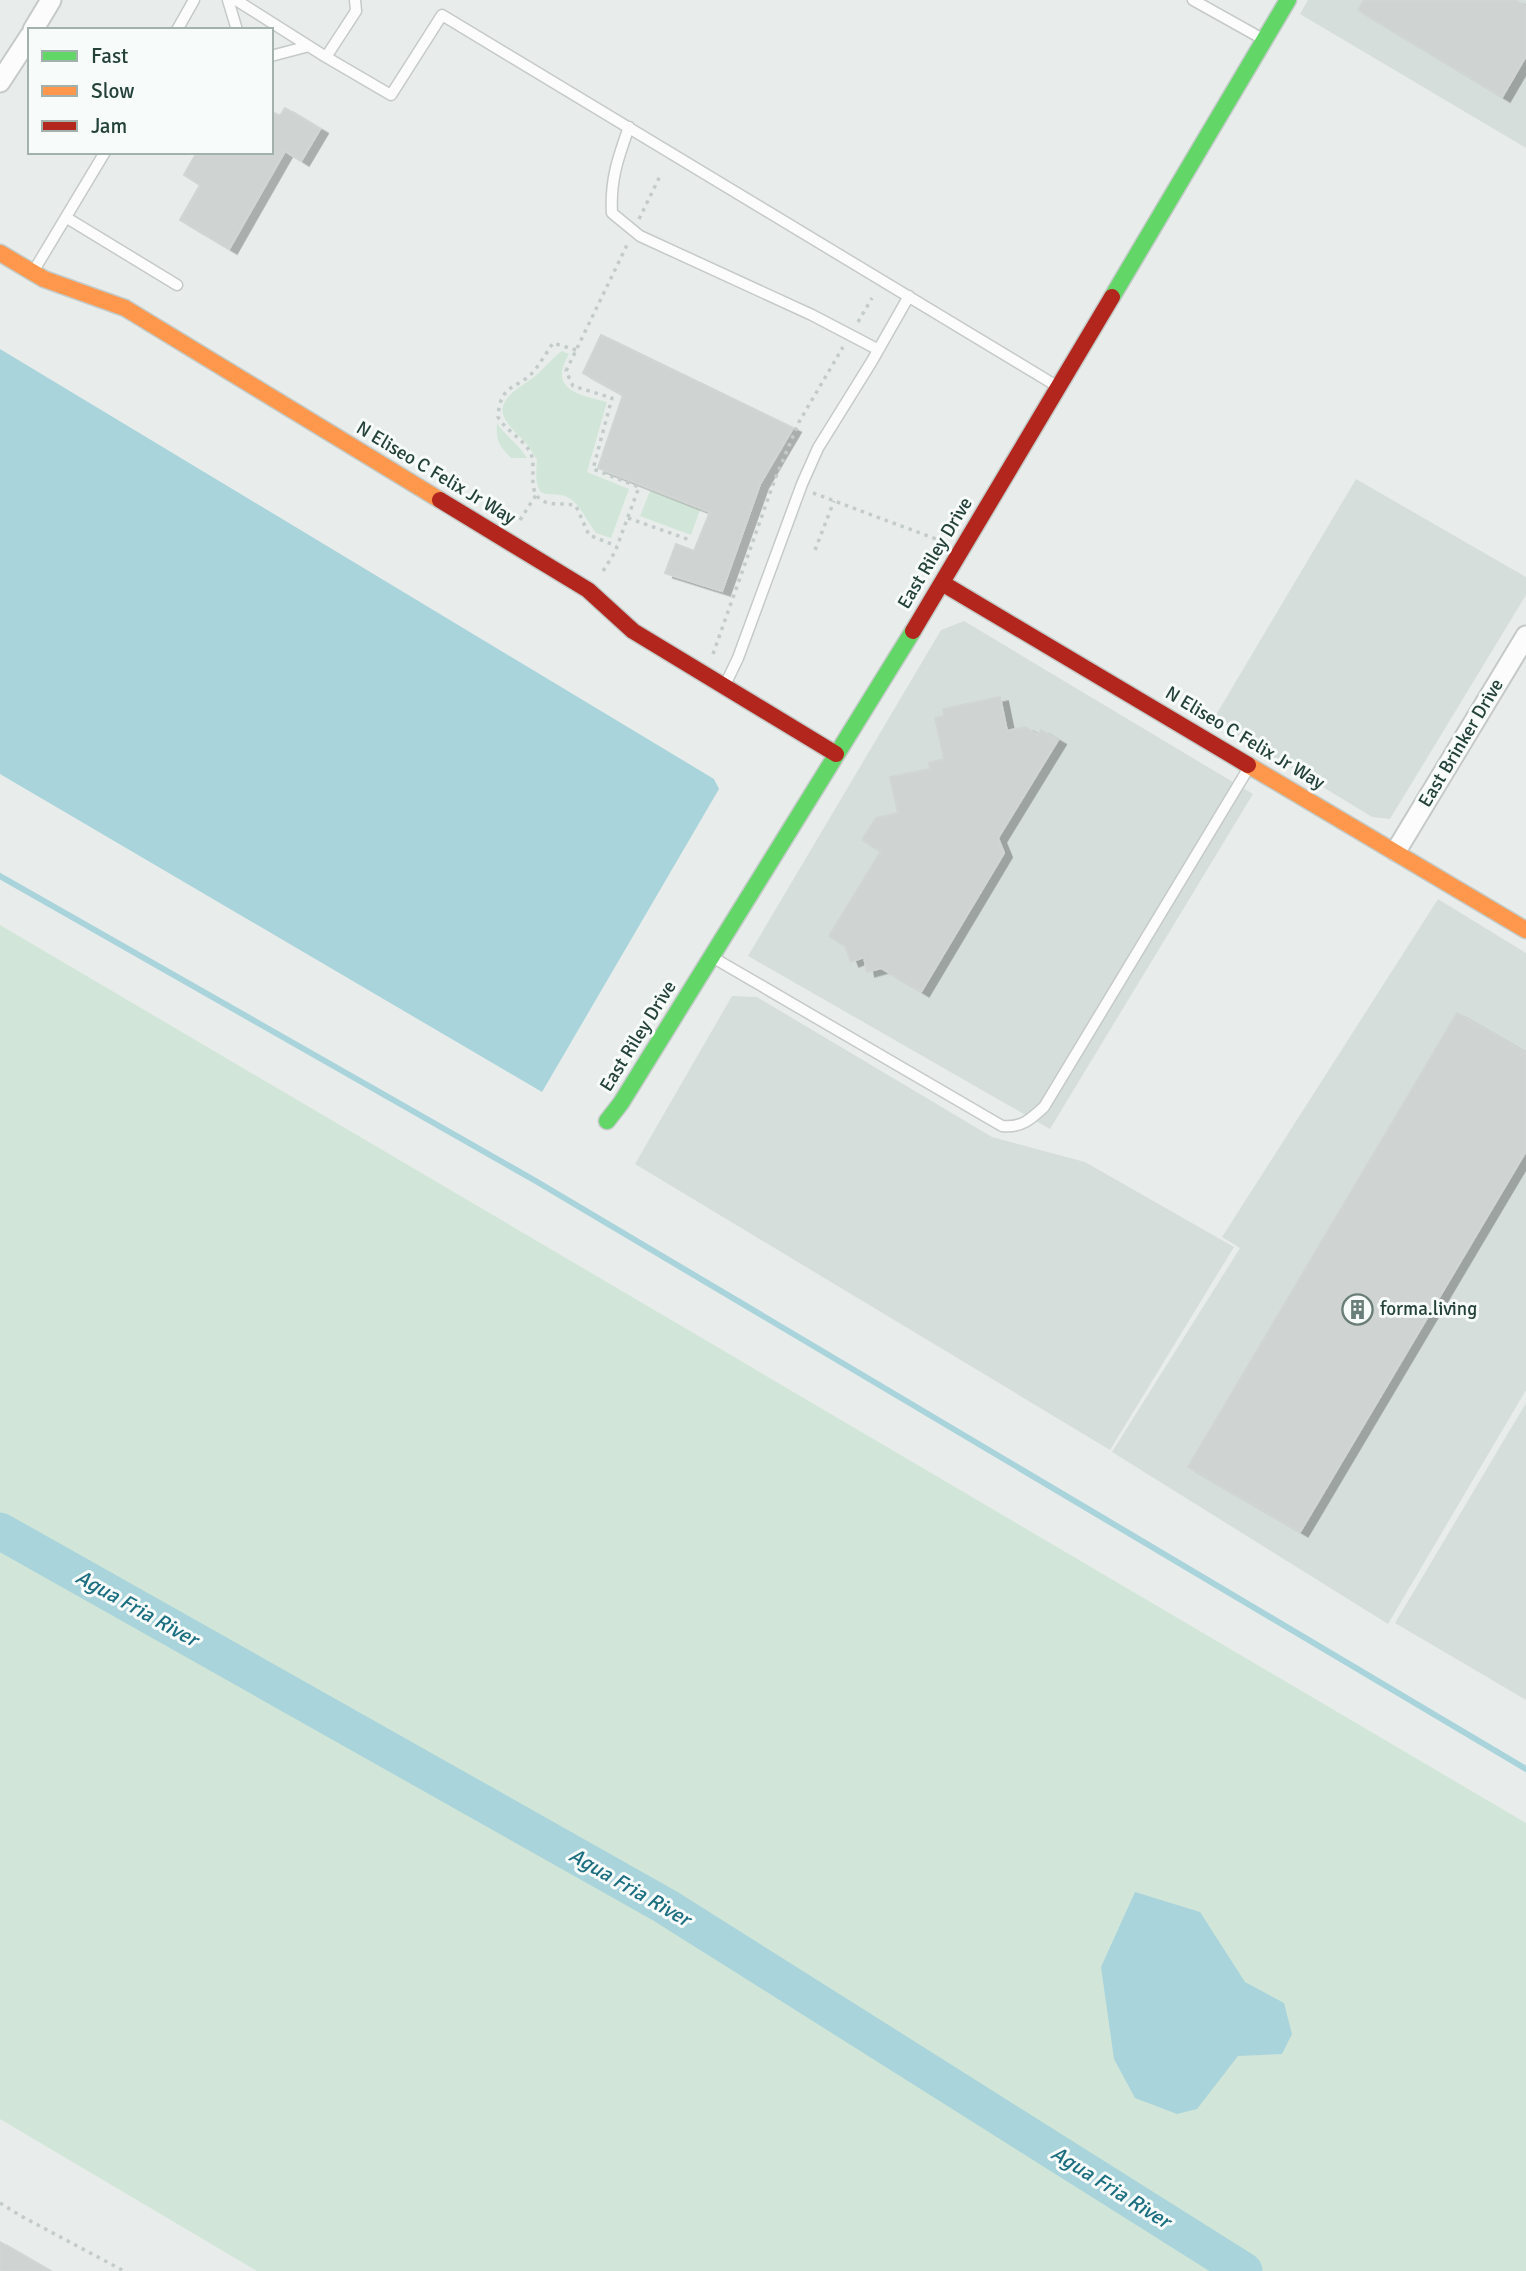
<svg xmlns="http://www.w3.org/2000/svg" width="1526" height="2271" font-family="Signika,sans-serif">
  <defs>
    <filter id="shadow"><feDropShadow dx="8" dy="4.5" stdDeviation="0" flood-color="#0004"/></filter>
  </defs>
  <rect width="100%" height="100%" fill="#e8edeb"/>
  <path fill="#d6dedb" d="M 1308,0 L 1526,0 L 1526,148 L 1300,14 Z
    M 1356,479 L 1526,577 L 1526,595 L 1390,819 L 1372,817 L 1213,720 Z
    M 964,621 L 1253,794 L 1050,1129 L 748,956 L 941,630 Z
    M 1438,899 L 1526,953 L 1526,1390 L 1388,1624 L 1112,1452 L 1240,1248 L 1222,1237 Z
    M 732,996 L 757,997 L 992,1137 L 1085,1162 L 1234,1247 L 1110,1450 L 635,1164 Z
    M 1526,1403 L 1526,1700 L 1395,1623 Z"/>
  <path fill="#d1e6d8" d="M 562,351 L 569,354 C 566,360 561,369 562,376 C 563,394 593,398 607,402 L 587,472 L 629,489 L 611,538 L 596,533 C 588,523 583,510 573,501 C 554,484 532,513 537,460 C 532,452 528,444 521,438 C 508,424 492,411 512,393 C 519,387 527,382 534,377 C 543,370 555,355 562,351 Z
    M 497,423 C 505,436 519,444 527,458 L 511,458 C 498,444 496,442 497,423 Z
    M 650,491 L 700,510 L 691,535 L 640,516 Z
    M 0,925 L 1526,1823 L 1526,2271 L 257,2271 L 0,2119 Z"/>
  <path fill="#a9d4db" d="M 0,349 L 714,779 L 719,789 L 542,1092 L 0,774 Z
    M 1135,1892 L 1200,1912 L 1245,1982 L 1284,2003 L 1292,2034 L 1282,2054 L 1238,2056 L 1197,2109 L 1177,2114 L 1135,2098 L 1114,2059 L 1101,1967 Z"/>
  <g fill="none" stroke-linecap="round" stroke-linejoin="round">
    <path stroke="#a9d4db" stroke-width="6" d="M 0,876 L 534,1180 L 1526,1769"/>
    <path stroke="#a9d4db" stroke-width="37" d="M 0,1531 L 665,1906 L 1244,2271"/>
  </g>
  <path fill="#cfd4d2" stroke="#d1d6d4" stroke-width="2" filter="url(#shadow)" d="M 1364,0 L 1515,0 L 1526,7 L 1526,56 L 1502,97 L 1358,10 Z
    M 285,108 L 320,129 L 301,161 L 285,151 L 229,249 L 180,220 L 200,185 L 184,175 L 197,152 L 271,152 L 271,111 L 280,116 Z
    M 601,335 L 793,428 L 760,484 L 722,591 L 665,573 L 676,544 L 694,551 L 710,512 L 598,468 L 623,395 L 583,373 Z
    M 1000,697 L 1007,731 L 1025,727 L 1038,735 L 1041,730 L 1058,740 L 998,838 L 1004,853 L 921,992 L 881,968 L 867,972 L 864,957 L 851,962 L 845,946 L 829,936 L 881,851 L 862,840 L 876,818 L 898,813 L 890,777 L 930,769 L 929,763 L 944,759 L 935,718 L 944,716 L 943,709 Z
    M 1457,1013 L 1526,1053 L 1526,1151 L 1300,1532 L 1188,1467 Z
    M 0,2242 L 50,2271 L 0,2271 Z"/>
  <g fill="none" stroke-linecap="round" stroke-linejoin="round">
    <defs>
      <path id="lane" d="M 228,0 L 237,30
        M 236,0 L 326,57
        M 355,0 L 356,11 L 326,57 L 391,95 L 442,15 L 1055,385
        M 1193,0 L 1261,38
        M 177,30 L 194,0
        M 271,56 L 309,46
        M 629,127 C 618,158 610,180 612,213 L 640,236 L 812,315 L 877,349
        M 67,218 L 177,285
        M 33,272 L 105,152
        M 726,683 L 738,658 L 802,484 L 818,448 L 872,361 L 909,296
        M 712,957 L 1002,1126 C 1021,1128 1030,1120 1044,1107 L 1248,769"/>
      <path id="street" d="M 33,30 L 51,0
        M 0,82 L 30,36
        M 1396,851 L 1526,636"/>
      <path id="fast" d="M 1112,297 L 1288,0
        M 607,1121 L 621,1103 L 913,631"/>
      <path id="slow" d="M 0,253 L 44,279 L 125,308 L 440,500
        M 1248,765 L 1526,930"/>
      <path id="jam" d="M 440,500 L 588,590 L 633,631 L 836,754
        M 942,583 L 1248,765
        M 913,631 L 1112,297"/>
    </defs>
    <use href="#lane" stroke="#c5cac8" stroke-width="13"/>
    <use href="#street" stroke="#c5cac8" stroke-width="23"/>
    <use href="#fast" stroke="#c3cbc8" stroke-width="19"/>
    <use href="#slow" stroke="#c3cbc8" stroke-width="19"/>
    <use href="#jam" stroke="#c3cbc8" stroke-width="19"/>
    <path stroke="#c3ccca" stroke-width="3.5" stroke-dasharray="3.5 5" stroke-linecap="butt" d="M 639,219 L 661,174
      M 858,322 L 872,298
      M 576,350 L 553,343 C 547,352 541,362 534,371 C 518,390 500,382 498,417 C 506,431 524,439 531,454 C 537,469 526,492 543,501 C 552,506 565,502 576,506 L 589,535 L 616,546
      M 813,493 L 936,539
      M 628,518 L 690,540
      M 520,520 L 536,495
      M 815,550 L 834,501
      M 603,571 L 615,552 L 639,487 L 593,469 L 612,398 L 573,386 L 566,371 L 627,245
      M 713,654 L 775,479 L 799,422 L 843,347
      M 0,2203 L 21,2216 L 124,2271"/>
    <use href="#lane" stroke="#fcfcfc" stroke-width="10"/>
    <use href="#street" stroke="#fcfcfc" stroke-width="19"/>
    <use href="#fast" stroke="#63d668" stroke-width="16"/>
    <use href="#slow" stroke="#ff974d" stroke-width="16"/>
    <use href="#jam" stroke="#b3261e" stroke-width="16"/>
  </g>
  <defs>
    <symbol id="building-ring" viewBox="-11 -11 22 22"><circle r="9.5" fill="#f7fbf9" stroke="#697e78" stroke-width="1.5"/><path d="M-4-6H4V6H1V3H-1V6H-4ZM-2.5-4.3h1.7v1.8h-1.7ZM.8-4.3h1.7v1.8H.8ZM-2.5-1h1.7V.8h-1.7ZM.8-1h1.7V.8H.8Z" fill="#697e78"/></symbol>
  </defs>
  <g fill-rule="evenodd">
    <use href="#building-ring" x="1340" y="1292" width="35" height="35"/>
  </g>
  <g text-anchor="middle" dominant-baseline="central" stroke-width="6" stroke-linejoin="round" paint-order="stroke">
    <g font-size="19" fill="#24423a" stroke="#f7fbf9">
      <text transform="translate(436 473) rotate(31)">N Eliseo C Felix Jr Way</text>
      <text transform="translate(935 553) rotate(-59)">East Riley Drive</text>
      <text transform="translate(1245 738) rotate(31)">N Eliseo C Felix Jr Way</text>
      <text transform="translate(1461 743) rotate(-59)">East Brinker Drive</text>
      <text transform="translate(638 1036) rotate(-58)">East Riley Drive</text>
    </g>
    <g font-size="19" fill="#24423a" stroke="#f7fbf9" text-anchor="start">
      <text x="1380" y="1309">forma.living</text>
    </g>
    <g font-size="21" font-style="italic" fill="#1c6f80" stroke="#f7fbf9">
      <text transform="translate(137 1608) rotate(29)">Agua Fria River</text>
      <text transform="translate(630 1887) rotate(30)">Agua Fria River</text>
      <text transform="translate(1111 2187) rotate(32)">Agua Fria River</text>
    </g>
  </g>
  <rect x="28" y="28" width="245" height="126" fill="#f7fbf9" stroke="#a3b1ad" stroke-width="2"/>
  <rect x="42" y="51" width="35" height="10" fill="#63d668" stroke="#a3b1ad" stroke-width="2"/>
  <text x="91" y="63" font-size="21" fill="#24423a">Fast</text>
  <rect x="42" y="86" width="35" height="10" fill="#ff974d" stroke="#a3b1ad" stroke-width="2"/>
  <text x="91" y="98" font-size="21" fill="#24423a">Slow</text>
  <rect x="42" y="121" width="35" height="10" fill="#b3261e" stroke="#a3b1ad" stroke-width="2"/>
  <text x="91" y="133" font-size="21" fill="#24423a">Jam</text>
</svg>
